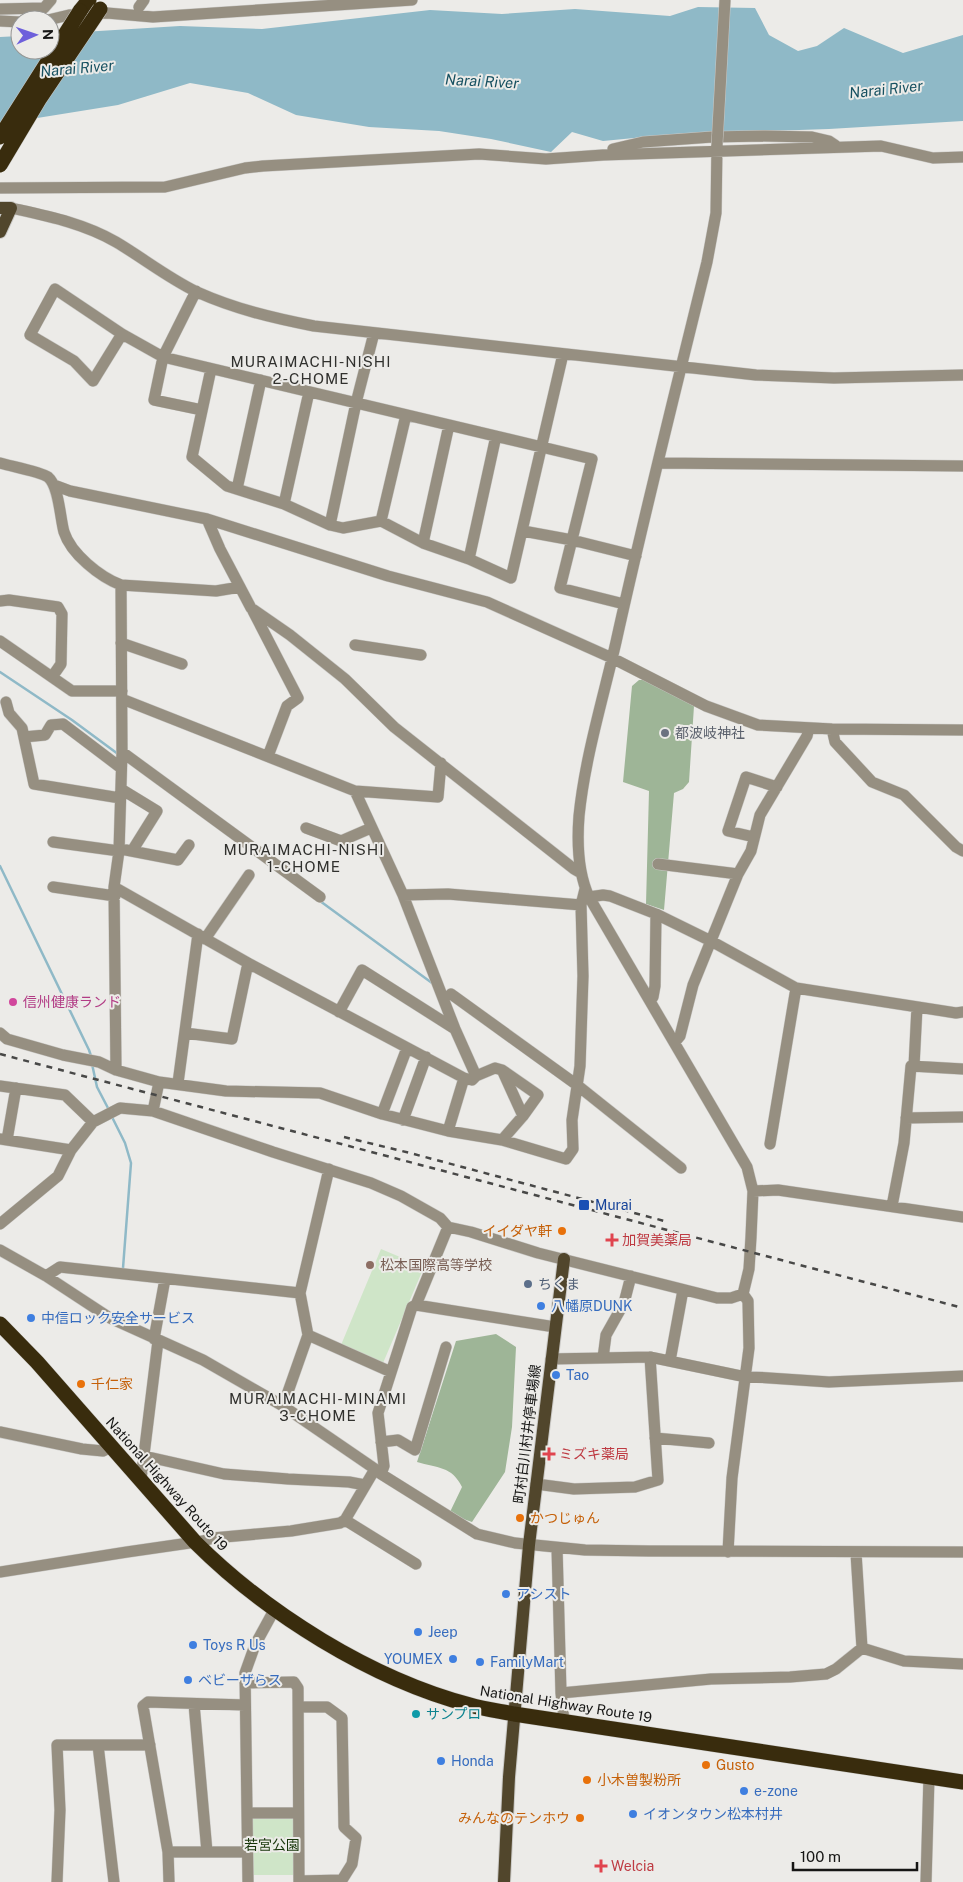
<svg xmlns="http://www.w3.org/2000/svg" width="963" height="1882" font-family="'Public Sans','Noto Sans JP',sans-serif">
  <rect width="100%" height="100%" fill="#ecebe8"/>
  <path fill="#cfe5c8" d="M 381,1249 L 424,1267 L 383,1363 L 341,1345 Z
    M 249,1816 L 295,1816 L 295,1875 L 250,1875 Z"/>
  <path fill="#9eb597" d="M 639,680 L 646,680 L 694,706 L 689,782 L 683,789 L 674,793 L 664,910 L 646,904 L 649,791 L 623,782 L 632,686 Z
    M 496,1334 L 516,1347 L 512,1427 L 505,1472 L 472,1522 L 449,1514 L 462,1487 C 452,1466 437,1468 417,1462 L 456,1341 Z"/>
  <path fill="#8fb9c7" d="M 698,7 L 755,8 L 769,35 L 798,51 L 817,46 L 844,28 L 903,53 L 963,35 L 963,121 L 829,129 L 676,134 L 603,141 L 572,132 L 551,152 L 491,139 L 439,131 L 369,127 L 296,115 L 248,93 L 190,83 L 118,105 L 0,124 L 0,37 L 20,36 L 20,50 L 50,50 L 50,34 L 180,26 L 262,29 L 430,10 L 502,14 L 575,9 L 670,16 Z"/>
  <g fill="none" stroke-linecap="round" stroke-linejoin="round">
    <path stroke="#8fb9c7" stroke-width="2.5" d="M 0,672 L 72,720 L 118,754
      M 0,866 L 89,1050 L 91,1056
      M 320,901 L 432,983
      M 92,1064 L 97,1087 L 109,1110
      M 111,1115 L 125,1143 L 131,1163 L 123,1268"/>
    <defs>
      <path id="minor" d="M 139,7 L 144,0
        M 0,9 L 44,8 L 51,0
        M 48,20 L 69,15 L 107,13 L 153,17 L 412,0
        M 0,21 L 20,22
        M 613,149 L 643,142 L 712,137 L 765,136 L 812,137 L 829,141 L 835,145
        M 0,188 L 165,187 L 245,168 L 263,166 L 479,154 L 546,159 L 603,155 L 881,146 L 933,158 L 963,157
        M 11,208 C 47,216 83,223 116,242 C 143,258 168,278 197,292 C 235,309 273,318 314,326 L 756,375 L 834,378 L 963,375
        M 196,291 L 163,357 L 154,400 L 202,410
        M 122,334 L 93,381 L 74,361 L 30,335 L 55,289 L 122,334 L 163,357 L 592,459 L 560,588 L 624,604
        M 211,369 L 192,457 L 227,486 L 284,504 L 330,525 L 343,528 L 381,521 L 423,543 L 469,559 L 511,578 L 563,354
        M 0,463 C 10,466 41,472 48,477 C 59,486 60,518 64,532 C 71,554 100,577 121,585 L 216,591 L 240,587
        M 658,463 L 963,466
        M 54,485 L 70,491 L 207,519 L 388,576 L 487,602 L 612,658 L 706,706 L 758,725 L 832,729 L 963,730
        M 237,489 L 261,380
        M 284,504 L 309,392
        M 207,519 L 220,549 L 251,608 L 290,635 L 345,679 L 394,727 L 574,869 L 581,873
        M 381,521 L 406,415
        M 330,525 L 356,403 L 374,333
        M 523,531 L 572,540 L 636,556
        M 423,543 L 449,425
        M 469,559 L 496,436
        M 0,601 L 9,600 L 58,607 L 62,614 L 61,664 L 52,677
        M 253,611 L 298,698 L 287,706 L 268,756
        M 0,641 L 72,691 L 122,691
        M 121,643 L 182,664
        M 355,645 L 421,655
        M 122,699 L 355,791 L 438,797 L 441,763
        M 6,702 L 9,713 L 22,728 L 34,784 L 120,798
        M 832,729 L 835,742 L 872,782 L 904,795 L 956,847 L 963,851
        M 24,737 L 45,735 L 51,725 L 63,724 L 121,768
        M 122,752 L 320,897
        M 121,789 L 157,811 L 132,851
        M 355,791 L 403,895 L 455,1029 L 476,1076
        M 306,828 L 341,841 L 371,828
        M 754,837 L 728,831 L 746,777 L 777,787
        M 53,842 L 119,851
        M 126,850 L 178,860 L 189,845
        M 658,864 L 738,874
        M 53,887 L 115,896
        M 114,887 L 248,963 L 464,1078 L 472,1080 L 476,1076 L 495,1068 L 502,1070 L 538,1095 L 523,1116 L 502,1140
        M 403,895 L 448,894 L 581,905
        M 589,897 L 603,895 L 610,896 L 656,914 L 711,941 L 796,988 L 956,1013 L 963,1012
        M 205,939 L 249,875
        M 451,994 L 577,1085 L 681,1168
        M 650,1000 L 653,997 L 655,986 L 656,914
        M 339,1012 L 362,970 L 455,1029
        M 0,1033 L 7,1039 L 63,1055 L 99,1062 L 116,1070 L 159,1082 L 226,1091 L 320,1093 L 382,1114 L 448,1131 L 502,1140 L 566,1159 L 573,1149 L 572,1120 L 580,1066 L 583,976 L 581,905 L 585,889
        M 185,1033 L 232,1039 L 248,963
        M 675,1042 L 680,1036 L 693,985 L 738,874 L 751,851 L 760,815 L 807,736 L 809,728
        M 914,1066 L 917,1007
        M 116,1070 L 114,887 L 119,851 L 122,752 L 121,585
        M 503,1072 L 523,1116
        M 178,1083 L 198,934
        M 0,1086 L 65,1095 L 93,1122
        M 153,1111 L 159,1082
        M 382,1114 L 407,1048
        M 906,1118 L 963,1117
        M 403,1120 L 426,1057
        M 448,1131 L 464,1078
        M 0,1139 L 71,1150
        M 7,1140 L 16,1088
        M 770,1144 L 796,988
        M 329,1169 L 300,1293 L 308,1335 L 391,1372
        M 753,1191 L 778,1190 L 963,1217
        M 892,1206 L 904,1143 L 911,1066 L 963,1069
        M 0,1224 L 58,1176 L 71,1150 L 93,1122 L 120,1108 L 153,1111 L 273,1152 L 371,1183 L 401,1196 L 440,1218 L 448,1227 L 471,1232 L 538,1253 L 717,1298 L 731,1298 L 743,1294 L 749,1269 L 751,1237 L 753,1191 L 747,1167 L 589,897 C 578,873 577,842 579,816 C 585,757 603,699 616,642 C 644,515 676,388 707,262 L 716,213 L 717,145
        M 0,1250 L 46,1276 L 110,1318 L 203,1360 L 283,1406 L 375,1469 L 381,1474 L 477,1534 L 515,1543 L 585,1550 L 649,1551 L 963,1552
        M 46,1276 L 60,1267 L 300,1293
        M 416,1305 L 555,1327
        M 154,1339 L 165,1279
        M 603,1358 L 606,1335 L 624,1303 L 631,1276
        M 551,1359 L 650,1357 L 741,1376 L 829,1382 L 963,1376
        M 670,1361 L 683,1290
        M 283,1406 L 308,1335
        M 0,1432 L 82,1449 L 103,1451 L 111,1447
        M 655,1438 L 709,1443
        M 381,1442 L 398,1440 L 415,1450 L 446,1347
        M 144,1456 L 224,1474 L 288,1479 L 349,1482 L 365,1485
        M 381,1474 L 384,1466 L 378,1413 L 412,1307 L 416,1305 L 448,1227
        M 141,1479 L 158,1341
        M 536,1484 L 574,1489 L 635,1487 L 658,1480 L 650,1357
        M 345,1520 L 416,1564
        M 557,1548 L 561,1693 L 564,1721
        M 728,1552 L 732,1478 L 749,1348 L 748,1301 L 743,1294
        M 856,1553 L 862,1648
        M 0,1572 L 127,1552 L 203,1541 L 213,1538 L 291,1531 L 340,1523 L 345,1520 L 375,1469
        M 862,1648 L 904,1661 L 963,1664
        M 245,1683 L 294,1682 L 298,1688 L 299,1882
        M 561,1693 L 711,1679 L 790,1677 L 826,1674 L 836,1669 L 862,1648
        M 194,1704 L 207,1852
        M 298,1707 L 327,1707 L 342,1718 L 344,1827 L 356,1838 L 352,1864 L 342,1880 L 299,1881
        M 98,1745 L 114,1882
        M 247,1813 L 298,1813
        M 168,1852 L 247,1852
        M 57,1882 L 60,1810 L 57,1745 L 150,1745
        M 169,1882 L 168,1852 L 143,1706 L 148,1702 L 245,1705
        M 248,1882 L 245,1673 L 255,1645 L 272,1614 L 276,1610
        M 926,1882 L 929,1777"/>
      <path id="major" d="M 0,208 L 11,208 L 0,232
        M 504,1882 L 509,1777 L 529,1545 L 564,1259"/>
      <path id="highway" d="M 80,11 L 89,0
        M 0,1324 L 37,1362 L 195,1542 C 266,1613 371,1679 470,1705 C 484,1709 499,1711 514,1714 L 963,1782"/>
    </defs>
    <use href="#minor" stroke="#cac9c6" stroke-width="12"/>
    <use href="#major" stroke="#cac9c6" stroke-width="14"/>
    <use href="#highway" stroke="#cac9c6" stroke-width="16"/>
    <use href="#minor" stroke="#968f81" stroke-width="11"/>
    <use href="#major" stroke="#51462c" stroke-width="12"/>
    <use href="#highway" stroke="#392c0d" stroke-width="15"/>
    <path stroke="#484847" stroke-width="2.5" stroke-dasharray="6 6" stroke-linecap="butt" d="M 0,1054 L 963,1308
      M 344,1137 L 410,1153 L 668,1222"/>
    <defs>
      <path id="minor-bridge" d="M 717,145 L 725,0"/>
      <path id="highway-bridge" d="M 0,137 L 80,11
        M 0,165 L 40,98 L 100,9"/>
    </defs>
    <use href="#minor-bridge" stroke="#cac9c6" stroke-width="12" stroke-linecap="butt"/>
    <use href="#highway-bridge" stroke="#cac9c6" stroke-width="16" stroke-linecap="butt"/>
    <use href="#minor-bridge" stroke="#968f81" stroke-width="11"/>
    <use href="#highway-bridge" stroke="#392c0d" stroke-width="15"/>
  </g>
  <circle fill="#6b7280" stroke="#ecebe8" stroke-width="2" cx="665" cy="733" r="5"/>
  <circle fill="#d1479c" stroke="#ecebe8" stroke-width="2" cx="13" cy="1002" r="5"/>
  <rect fill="#1a4fb4" stroke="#ecebe8" stroke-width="2" x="578" y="1199" width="12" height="12" rx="2.5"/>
  <g fill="#e8710a" stroke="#ecebe8" stroke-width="2">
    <circle cx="562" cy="1231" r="5"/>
    <circle cx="81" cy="1384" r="5"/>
    <circle cx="520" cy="1518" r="5"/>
    <circle cx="706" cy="1765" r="5"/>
    <circle cx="587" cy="1780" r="5"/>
    <circle cx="580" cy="1818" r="5"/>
  </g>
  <g fill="#e0444e" stroke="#ecebe8" stroke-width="2">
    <path d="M609.5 1232.5h5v5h5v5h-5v5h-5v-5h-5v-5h5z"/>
    <path d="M546.5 1446.5h5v5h5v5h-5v5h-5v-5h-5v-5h5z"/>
    <path d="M598.5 1858.5h5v5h5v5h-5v5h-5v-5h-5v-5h5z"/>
  </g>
  <circle fill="#8d6e63" stroke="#ecebe8" stroke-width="2" cx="370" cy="1265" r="5"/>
  <circle fill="#5c6f8a" stroke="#ecebe8" stroke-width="2" cx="528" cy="1284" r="5"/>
  <g fill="#3f7fe0" stroke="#ecebe8" stroke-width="2">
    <circle cx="541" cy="1306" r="5"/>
    <circle cx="31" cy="1318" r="5"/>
    <circle cx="556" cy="1375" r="5"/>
    <circle cx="506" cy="1594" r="5"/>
    <circle cx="418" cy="1632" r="5"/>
    <circle cx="193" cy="1645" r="5"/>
    <circle cx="453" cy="1659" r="5"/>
    <circle cx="480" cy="1662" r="5"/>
    <circle cx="188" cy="1680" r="5"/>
    <circle cx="441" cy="1761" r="5"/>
    <circle cx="744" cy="1791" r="5"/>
    <circle cx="633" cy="1814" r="5"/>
  </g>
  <circle fill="#0f9aa8" stroke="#ecebe8" stroke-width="2" cx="416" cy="1714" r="5"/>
  <g text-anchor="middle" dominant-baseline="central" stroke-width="4" stroke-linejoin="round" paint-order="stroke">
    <g font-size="14" fill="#5b616d" stroke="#ecebe8" text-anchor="start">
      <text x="675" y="733">都波岐神社</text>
    </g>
    <g font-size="14" fill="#b23c85" stroke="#ecebe8" text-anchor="start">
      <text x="23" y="1002">信州健康ランド</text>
    </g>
    <g font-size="14" fill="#164399" stroke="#ecebe8" text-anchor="start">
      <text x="595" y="1205">Murai</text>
    </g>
    <g font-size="14" fill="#c56008" stroke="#ecebe8" text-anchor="start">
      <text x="552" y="1231" text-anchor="end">イイダヤ軒</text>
      <text x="91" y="1384">千仁家</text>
      <text x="530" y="1518">かつじゅん</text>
      <text x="716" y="1765">Gusto</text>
      <text x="597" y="1780">小木曽製粉所</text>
      <text x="570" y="1818" text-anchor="end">みんなのテンホウ</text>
    </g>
    <g font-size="14" fill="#be3a42" stroke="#ecebe8" text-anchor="start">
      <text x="622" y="1240">加賀美薬局</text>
      <text x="559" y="1454">ミズキ薬局</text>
      <text x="611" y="1866">Welcia</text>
    </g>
    <g font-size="14" fill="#785e54" stroke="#ecebe8" text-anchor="start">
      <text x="380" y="1265">松本国際高等学校</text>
    </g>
    <g font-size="14" fill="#4e5e75" stroke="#ecebe8" text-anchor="start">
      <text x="538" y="1284">ちくま</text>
    </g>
    <g font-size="14" fill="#366cbe" stroke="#ecebe8" text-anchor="start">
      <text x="551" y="1306">八幡原DUNK</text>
      <text x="41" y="1318">中信ロック安全サービス</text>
      <text x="566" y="1375">Tao</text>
      <text x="516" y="1594">アシスト</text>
      <text x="428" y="1632">Jeep</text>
      <text x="203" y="1645">Toys R Us</text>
      <text x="443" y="1659" text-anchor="end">YOUMEX</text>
      <text x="490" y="1662">FamilyMart</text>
      <text x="198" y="1680">ベビーザらス</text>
      <text x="451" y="1761">Honda</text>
      <text x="754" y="1791">e-zone</text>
      <text x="643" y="1814">イオンタウン松本村井</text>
    </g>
    <g font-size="14" fill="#161615" stroke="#ecebe8">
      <text transform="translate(527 1434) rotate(-83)">町村白川村井停車場線</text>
      <text transform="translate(167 1484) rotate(48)">National Highway Route 19</text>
      <text transform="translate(566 1704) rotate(9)">National Highway Route 19</text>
    </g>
    <g font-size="14" fill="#0d838f" stroke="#ecebe8" text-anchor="start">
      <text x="426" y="1714">サンプロ</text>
    </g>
    <g font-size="14" fill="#153408" stroke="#ecebe8">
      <text x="272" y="1845">若宮公園</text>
    </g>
    <g font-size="15" font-style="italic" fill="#165060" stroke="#ecebe8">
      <text transform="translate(77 68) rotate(-5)">Narai River</text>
      <text transform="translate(482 81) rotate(3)">Narai River</text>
      <text transform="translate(886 89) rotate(-6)">Narai River</text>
    </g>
    <g font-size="15" letter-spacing="1" fill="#31312e" stroke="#ecebe8">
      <text x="311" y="361">MURAIMACHI-NISHI<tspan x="311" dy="17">2-CHOME</tspan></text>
      <text x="304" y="849">MURAIMACHI-NISHI<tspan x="304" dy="17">1-CHOME</tspan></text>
      <text x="318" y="1398">MURAIMACHI-MINAMI<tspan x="318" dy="17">3-CHOME</tspan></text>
    </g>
  </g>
  <g transform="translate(35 35) rotate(88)"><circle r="24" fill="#ecebe8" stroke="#969694"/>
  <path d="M0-4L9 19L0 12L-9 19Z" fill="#6e60db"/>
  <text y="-8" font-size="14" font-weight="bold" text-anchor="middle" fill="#161615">N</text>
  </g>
  <path d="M793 1862v8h124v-8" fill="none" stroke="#161615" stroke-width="2.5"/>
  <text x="800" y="1862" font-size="15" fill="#161615" stroke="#ecebe8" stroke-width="4" paint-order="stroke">100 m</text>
</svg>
